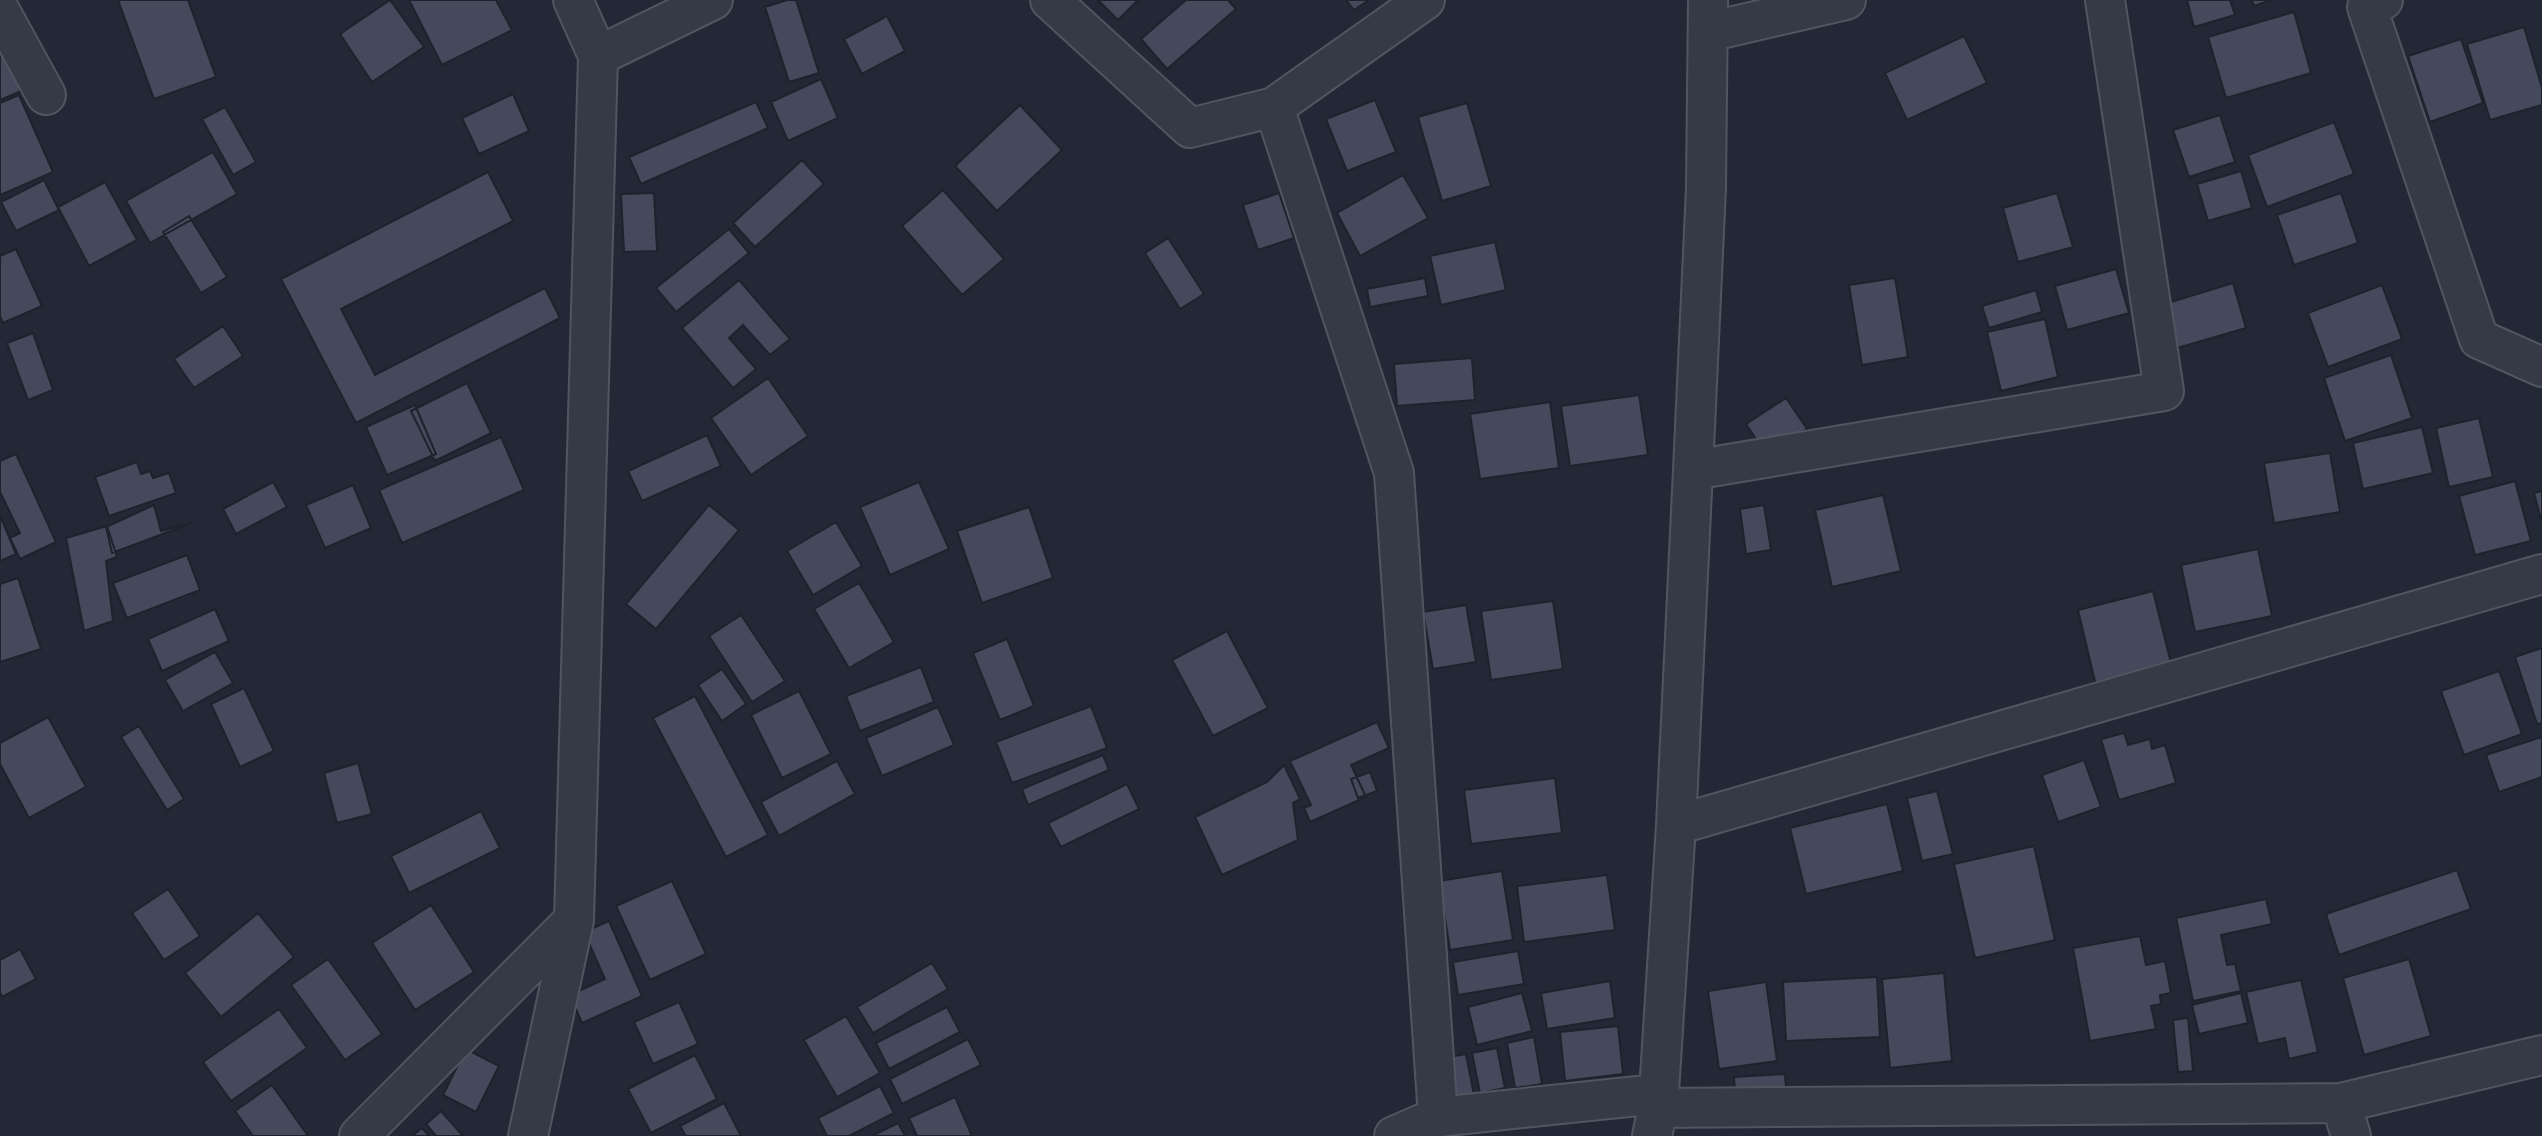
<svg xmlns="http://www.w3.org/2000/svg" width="2542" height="1136" font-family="Overpass,sans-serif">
  <rect width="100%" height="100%" fill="#232836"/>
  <path fill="#444a5b" stroke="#1e222d" stroke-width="2" d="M 118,0 L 188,0 L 216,77 L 154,99 Z
    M 390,0 L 424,47 L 372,82 L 340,34 Z
    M 409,0 L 496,0 L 512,30 L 442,65 Z
    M 787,0 L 796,0 L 819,73 L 789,82 L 765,7 Z
    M 1098,0 L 1138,0 L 1118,20 Z
    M 1186,0 L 1228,0 L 1236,9 L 1167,69 L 1141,39 Z
    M 1346,0 L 1369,0 L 1354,10 Z
    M 2187,0 L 2230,0 L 2235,15 L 2194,27 Z
    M 2252,0 L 2271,0 L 2254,6 Z
    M 2294,12 L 2311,73 L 2226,98 L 2208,37 Z
    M 887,16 L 905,51 L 862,74 L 844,39 Z
    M 2524,27 L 2542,88 L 2542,105 L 2490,120 L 2467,44 Z
    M 1964,36 L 1987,83 L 1907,120 L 1885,73 Z
    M 2461,39 L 2483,103 L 2430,122 L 2408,56 Z
    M 0,42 L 21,91 L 0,100 Z
    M 821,79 L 838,118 L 788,141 L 771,102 Z
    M 513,94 L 529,131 L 479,154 L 462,118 Z
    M 19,95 L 53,172 L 0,195 L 0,103 Z
    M 1375,100 L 1396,152 L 1347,171 L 1326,119 Z
    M 756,102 L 768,128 L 641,184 L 629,157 Z
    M 1467,103 L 1491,186 L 1442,201 L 1418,117 Z
    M 1020,105 L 1062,150 L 997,211 L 955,166 Z
    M 225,107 L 256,162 L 233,175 L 202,119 Z
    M 2220,115 L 2235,162 L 2189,177 L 2173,130 Z
    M 2334,122 L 2354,174 L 2267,207 L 2248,155 Z
    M 213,152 L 237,194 L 150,243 L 126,201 Z
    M 802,160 L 824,184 L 755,247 L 733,223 Z
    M 2241,171 L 2252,208 L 2208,221 L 2197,184 Z
    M 488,172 L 513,221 L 341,309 L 375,375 L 545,288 L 560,318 L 356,423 L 281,279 Z
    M 1403,175 L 1428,218 L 1360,256 L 1337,213 Z
    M 44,180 L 59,210 L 16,231 L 1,202 Z
    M 105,182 L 137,240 L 89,266 L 58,207 Z
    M 943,190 L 1004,259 L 962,295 L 902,226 Z
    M 654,193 L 657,251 L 624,252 L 621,194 Z
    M 1279,193 L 1294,238 L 1258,250 L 1243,205 Z
    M 2057,193 L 2073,247 L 2018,262 L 2003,208 Z
    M 2341,193 L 2358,243 L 2294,265 L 2277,215 Z
    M 189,216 L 227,277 L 201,293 L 163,232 Z
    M 729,229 L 749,253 L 676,312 L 656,288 Z
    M 1168,238 L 1204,294 L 1180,309 L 1145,253 Z
    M 1495,242 L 1506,290 L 1441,305 L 1430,256 Z
    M 16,249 L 42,306 L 3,323 L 0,316 L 0,256 Z
    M 2116,269 L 2129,313 L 2067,330 L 2055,286 Z
    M 1425,278 L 1428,296 L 1370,307 L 1367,289 Z
    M 1895,278 L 1908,357 L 1862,365 L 1849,285 Z
    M 739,280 L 790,339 L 770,355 L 743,325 L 729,338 L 756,369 L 733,388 L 682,328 Z
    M 2233,283 L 2246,328 L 2174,349 L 2161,305 Z
    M 2382,285 L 2402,339 L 2328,367 L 2308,313 Z
    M 2036,290 L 2042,312 L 1989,328 L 1982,306 Z
    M 2045,319 L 2058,377 L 2001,391 L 1987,332 Z
    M 223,326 L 243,356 L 194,388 L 174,359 Z
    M 33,333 L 53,390 L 28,400 L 7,343 Z
    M 2391,355 L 2412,418 L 2345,441 L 2324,378 Z
    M 1472,358 L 1475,400 L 1397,406 L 1394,364 Z
    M 768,378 L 808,436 L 751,475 L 711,418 Z
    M 467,383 L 491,433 L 435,461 L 411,411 Z
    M 1639,395 L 1648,455 L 1570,466 L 1561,406 Z
    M 1786,398 L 1807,429 L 1767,456 L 1746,424 Z
    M 1550,402 L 1559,468 L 1480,479 L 1470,414 Z
    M 415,405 L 436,454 L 387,475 L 366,427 Z
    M 2479,418 L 2493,477 L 2449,487 L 2436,428 Z
    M 2422,427 L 2433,473 L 2363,489 L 2353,443 Z
    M 707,435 L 721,466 L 642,501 L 628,471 Z
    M 501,437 L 524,490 L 402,543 L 379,490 Z
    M 2330,453 L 2340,512 L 2274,523 L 2264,463 Z
    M 16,454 L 56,542 L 20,559 L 10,538 L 20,533 L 0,492 L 0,461 Z
    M 137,462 L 141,474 L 150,471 L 153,478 L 169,473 L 176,493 L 109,516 L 95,477 Z
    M 2515,481 L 2531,541 L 2475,555 L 2459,496 Z
    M 273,482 L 287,507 L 236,534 L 223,509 Z
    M 919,482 L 949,549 L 890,575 L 860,507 Z
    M 353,485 L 371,528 L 325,548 L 306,505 Z
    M 2542,491 L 2542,523 L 2534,493 Z
    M 1883,495 L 1901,571 L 1832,587 L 1815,510 Z
    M 154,505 L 161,531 L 192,523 L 112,553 L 106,527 Z
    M 709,505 L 739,530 L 656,629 L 626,604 Z
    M 1764,505 L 1771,550 L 1746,554 L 1740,509 Z
    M 1029,507 L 1053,578 L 982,603 L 957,531 Z
    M 0,515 L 16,554 L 0,561 Z
    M 836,522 L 862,566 L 813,595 L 787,551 Z
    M 107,526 L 117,557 L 106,561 L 113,621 L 84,631 L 66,538 Z
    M 2258,549 L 2272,616 L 2195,632 L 2181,565 Z
    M 187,555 L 200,590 L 127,618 L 113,583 Z
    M 18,578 L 41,649 L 0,662 L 0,584 Z
    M 859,583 L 894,642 L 849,668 L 814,609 Z
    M 2153,591 L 2172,667 L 2096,686 L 2078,610 Z
    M 1553,601 L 1563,669 L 1491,680 L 1481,611 Z
    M 1466,605 L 1476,662 L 1433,669 L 1423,612 Z
    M 215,609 L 229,641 L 162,671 L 148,639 Z
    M 741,615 L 785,681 L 752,702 L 709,636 Z
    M 1227,631 L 1268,708 L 1213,736 L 1172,660 Z
    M 1007,639 L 1034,706 L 1000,720 L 973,653 Z
    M 2542,648 L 2542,723 L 2537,724 L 2515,657 Z
    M 215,652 L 233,683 L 183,711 L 165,680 Z
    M 921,667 L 934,702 L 860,731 L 846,696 Z
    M 722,669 L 746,704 L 722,721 L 698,685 Z
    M 2499,671 L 2522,734 L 2464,755 L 2441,691 Z
    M 244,688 L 274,751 L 240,767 L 211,704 Z
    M 799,691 L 831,754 L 782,778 L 751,715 Z
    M 695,696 L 768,835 L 726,857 L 653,718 Z
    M 1091,706 L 1107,748 L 1012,783 L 996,742 Z
    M 938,707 L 954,745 L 882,776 L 866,738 Z
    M 48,717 L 86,787 L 29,818 L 0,764 L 0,743 Z
    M 1377,722 L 1389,748 L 1351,765 L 1366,797 L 1310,822 L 1304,808 L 1311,805 L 1290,761 Z
    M 139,726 L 184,799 L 167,810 L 121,737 Z
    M 2124,733 L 2128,745 L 2150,739 L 2152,749 L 2165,745 L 2176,783 L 2119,800 L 2101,739 Z
    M 2542,737 L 2542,777 L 2499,792 L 2486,755 Z
    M 1103,755 L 1109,770 L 1028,805 L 1022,789 Z
    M 2084,760 L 2101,807 L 2058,822 L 2042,775 Z
    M 837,761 L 855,794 L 779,836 L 761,802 Z
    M 358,763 L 372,814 L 337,823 L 324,773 Z
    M 1284,765 L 1300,799 L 1293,803 L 1298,840 L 1222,875 L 1195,817 L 1267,782 Z
    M 1370,772 L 1377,791 L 1358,798 L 1351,779 Z
    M 1555,778 L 1562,833 L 1471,844 L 1464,790 Z
    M 1127,784 L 1139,809 L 1061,847 L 1048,823 Z
    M 1937,791 L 1953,854 L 1922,861 L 1907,798 Z
    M 1887,804 L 1903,871 L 1806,894 L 1790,828 Z
    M 481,811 L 500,848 L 409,893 L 391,856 Z
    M 2034,846 L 2055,940 L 1975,958 L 1954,864 Z
    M 2457,870 L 2471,909 L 2339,955 L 2326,914 Z
    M 1502,871 L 1513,940 L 1450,950 L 1439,881 Z
    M 1607,875 L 1615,930 L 1524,942 L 1517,886 Z
    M 672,881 L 706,954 L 650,980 L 616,906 Z
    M 168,889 L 200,936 L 164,960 L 132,913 Z
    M 2266,899 L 2272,924 L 2221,935 L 2227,965 L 2235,964 L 2241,991 L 2193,1001 L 2176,918 Z
    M 431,905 L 474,972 L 415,1010 L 372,943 Z
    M 258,913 L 294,957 L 221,1017 L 185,973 Z
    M 609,921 L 642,996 L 582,1023 L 570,995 L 605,979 L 584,932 Z
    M 2140,936 L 2146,965 L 2165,961 L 2171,993 L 2160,995 L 2161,1004 L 2151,1006 L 2156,1029 L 2090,1041 L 2073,948 Z
    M 20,949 L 36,979 L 2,997 L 0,992 L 0,960 Z
    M 1518,951 L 1524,984 L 1458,995 L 1453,962 Z
    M 328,959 L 382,1034 L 345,1060 L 291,985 Z
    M 2409,959 L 2431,1036 L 2364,1055 L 2343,978 Z
    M 932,963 L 948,989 L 873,1033 L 857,1007 Z
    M 1944,973 L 1952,1061 L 1890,1068 L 1882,979 Z
    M 1877,977 L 1880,1037 L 1786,1041 L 1783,982 Z
    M 2301,980 L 2318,1052 L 2289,1059 L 2285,1038 L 2258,1044 L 2246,992 Z
    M 1610,981 L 1615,1018 L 1547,1029 L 1541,993 Z
    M 1766,982 L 1777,1061 L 1719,1069 L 1708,991 Z
    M 1522,993 L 1532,1031 L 1477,1045 L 1468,1007 Z
    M 2241,993 L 2248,1023 L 2199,1034 L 2192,1005 Z
    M 679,1002 L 698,1044 L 653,1064 L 634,1022 Z
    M 947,1007 L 960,1032 L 889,1069 L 876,1043 Z
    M 279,1009 L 307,1048 L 231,1101 L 203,1062 Z
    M 846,1016 L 880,1073 L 837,1097 L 804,1040 Z
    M 2188,1018 L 2193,1071 L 2178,1072 L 2173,1020 Z
    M 1618,1026 L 1623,1074 L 1565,1081 L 1560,1032 Z
    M 1534,1037 L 1542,1084 L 1515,1088 L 1507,1043 Z
    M 968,1039 L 981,1065 L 902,1104 L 890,1079 Z
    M 1497,1048 L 1505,1088 L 1480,1093 L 1472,1053 Z
    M 466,1049 L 499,1066 L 476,1112 L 443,1095 Z
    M 1466,1054 L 1474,1095 L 1456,1098 L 1449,1057 Z
    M 695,1055 L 717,1099 L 651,1133 L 628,1089 Z
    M 1785,1074 L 1787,1101 L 1736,1105 L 1734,1077 Z
    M 272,1085 L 308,1136 L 253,1136 L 235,1111 Z
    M 880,1086 L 894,1113 L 849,1136 L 827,1136 L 818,1118 Z
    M 955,1097 L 972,1136 L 917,1136 L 909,1118 Z
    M 724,1103 L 741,1136 L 686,1136 L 680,1126 Z
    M 441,1111 L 463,1136 L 436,1136 L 426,1124 Z
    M 898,1123 L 905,1136 L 872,1136 Z
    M 422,1128 L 429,1136 L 412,1136 Z"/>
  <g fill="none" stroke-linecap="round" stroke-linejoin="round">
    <defs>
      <path id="minor" d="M 1050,0 L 1190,128 L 1274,107 L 1425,0
        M 2383,0 L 2367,7 L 2479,339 L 2542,367
        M 0,11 L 46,95
        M 1708,32 L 1846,0
        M 598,56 L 713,0
        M 1274,107 L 1394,473 L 1438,1117
        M 1693,470 L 2164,391 L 2105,0
        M 1676,825 L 2542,574
        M 2341,1103 L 2542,1055
        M 1658,1108 L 2341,1103 L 2351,1136
        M 359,1136 L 574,920
        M 528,1136 L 574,920 L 598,56 L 573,0
        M 1394,1136 L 1438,1117 L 1657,1094
        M 1652,1136 L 1658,1108 L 1676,825 L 1693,470 L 1706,188 L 1708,0"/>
    </defs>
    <use href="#minor" stroke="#515561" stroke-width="42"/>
    <use href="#minor" stroke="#363a47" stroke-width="38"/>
  </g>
</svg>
